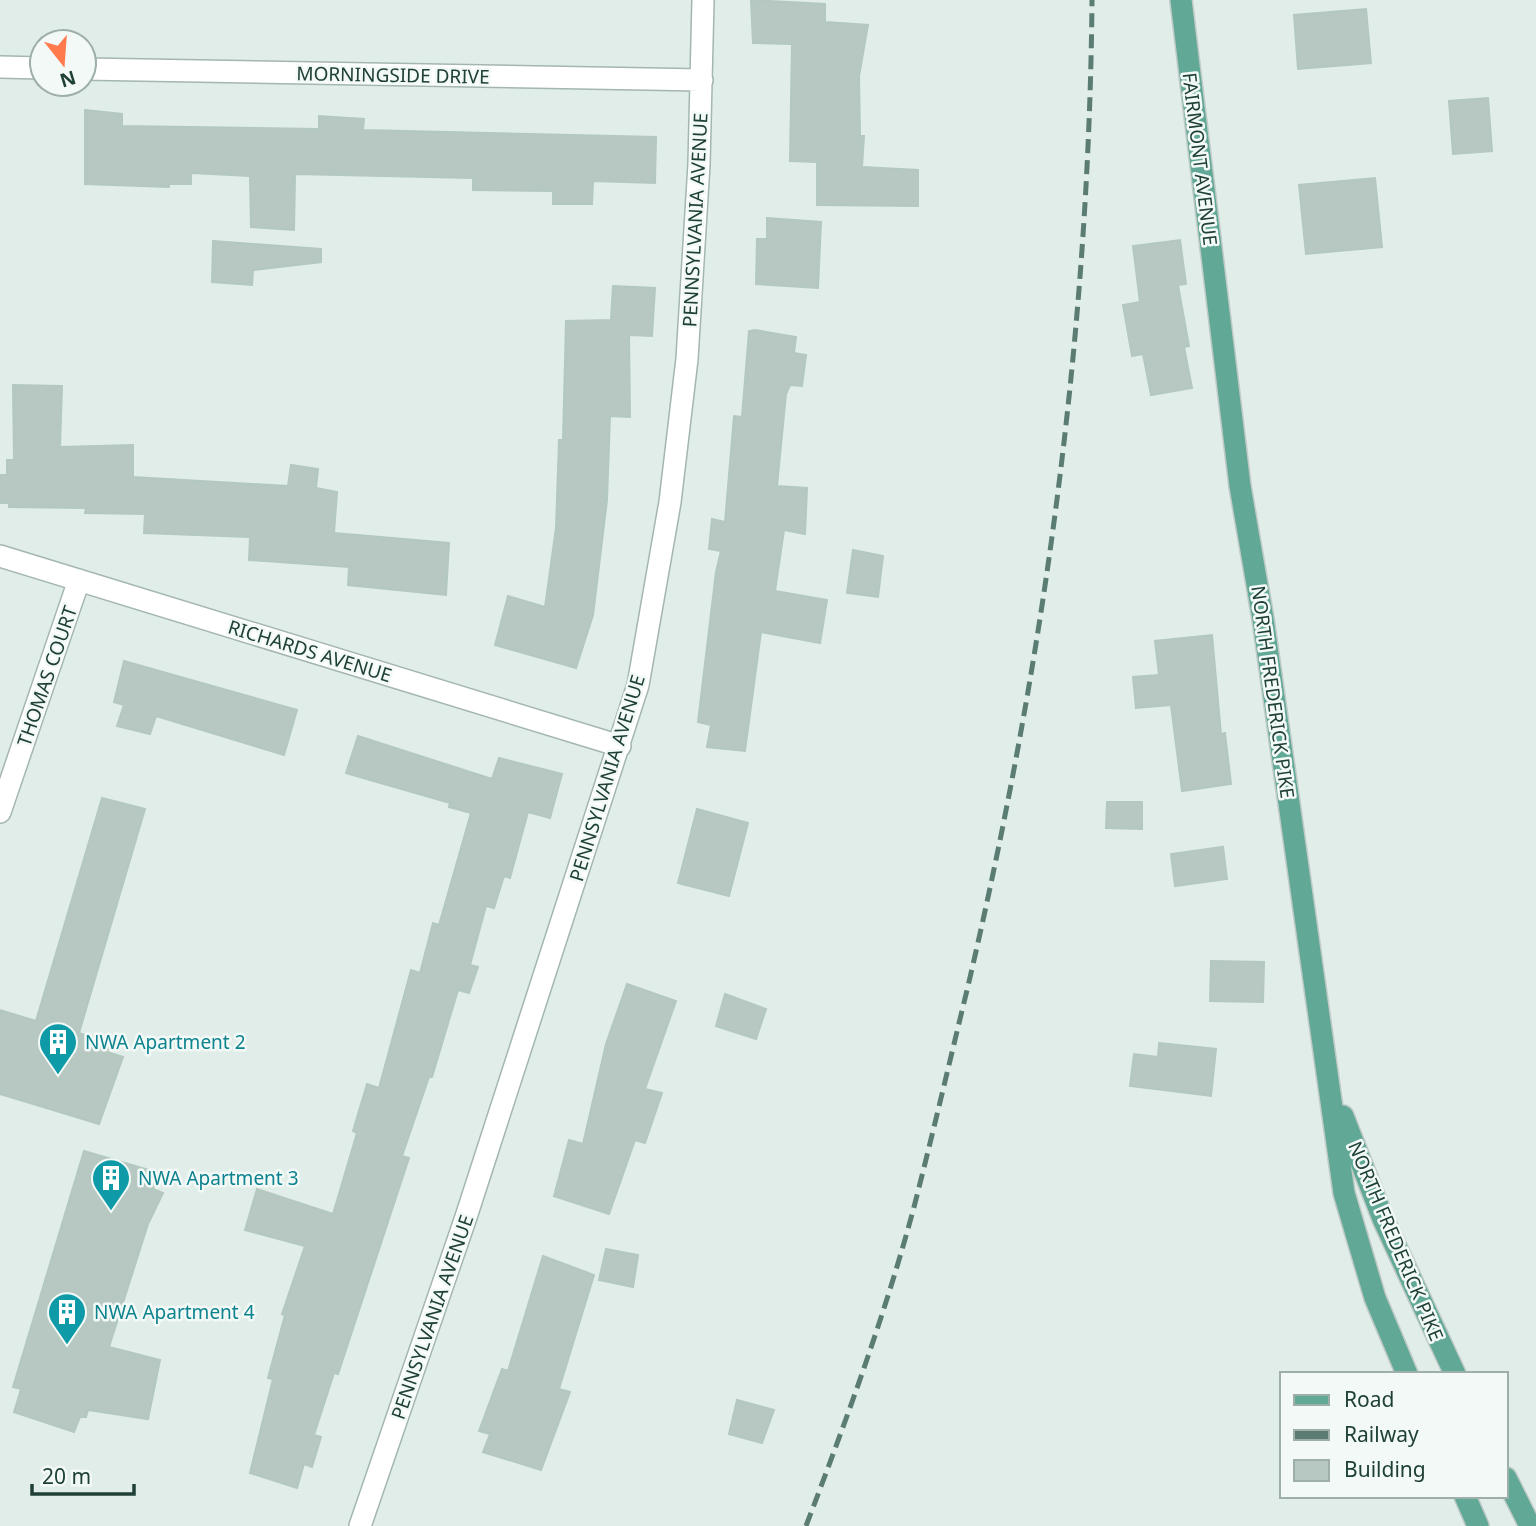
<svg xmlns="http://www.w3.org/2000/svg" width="1536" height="1526" font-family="'Noto Sans',sans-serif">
  <rect width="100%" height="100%" fill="#e1ede8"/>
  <path fill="#b6c8c1" stroke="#b3c8bf" stroke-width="2" d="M 751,0 L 825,4 L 825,22 L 868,25 L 859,76 L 860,136 L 864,136 L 862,167 L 918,170 L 918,206 L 817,205 L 817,162 L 790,161 L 792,44 L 753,43 Z
    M 1366,9 L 1371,63 L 1298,69 L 1294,15 Z
    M 1488,98 L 1492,151 L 1453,154 L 1449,101 Z
    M 85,110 L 122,114 L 122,126 L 319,129 L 319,116 L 364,119 L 363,130 L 656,137 L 655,183 L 593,181 L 592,204 L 553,204 L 553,191 L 473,190 L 473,178 L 295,174 L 294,230 L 251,227 L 250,176 L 191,173 L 191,184 L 169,184 L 169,187 L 85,184 Z
    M 1375,178 L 1382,247 L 1306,254 L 1299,185 Z
    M 767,218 L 821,222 L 818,288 L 756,284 L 757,239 L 767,239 Z
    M 1180,240 L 1186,284 L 1178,285 L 1189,346 L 1184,347 L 1192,388 L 1151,395 L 1143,354 L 1132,356 L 1123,305 L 1140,302 L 1133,246 Z
    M 213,241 L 321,249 L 321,262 L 253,270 L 252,285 L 212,282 Z
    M 613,286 L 655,288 L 652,336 L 629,335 L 630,417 L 610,416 L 607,500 L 593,615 L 576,668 L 495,645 L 508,596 L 545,607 L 556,528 L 559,440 L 563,440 L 566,321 L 611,320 Z
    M 755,330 L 796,337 L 794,353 L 806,355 L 802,386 L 790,385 L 786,394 L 777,486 L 807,488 L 805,534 L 784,530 L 775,591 L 827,600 L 820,643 L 761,632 L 745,751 L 707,747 L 711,725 L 698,722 L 716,572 L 721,551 L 709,549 L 712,519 L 725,522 L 734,416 L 742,417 L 749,331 Z
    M 13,385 L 62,386 L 60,447 L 133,445 L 133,477 L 288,486 L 291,465 L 318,469 L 316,488 L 337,492 L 334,533 L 449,543 L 446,595 L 348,585 L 349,567 L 249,560 L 250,537 L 144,533 L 145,514 L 85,513 L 86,508 L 9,507 L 9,503 L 0,503 L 0,475 L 7,475 L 7,460 L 14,460 Z
    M 853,550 L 883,556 L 878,597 L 847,593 Z
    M 1212,635 L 1221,734 L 1225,733 L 1231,784 L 1182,791 L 1171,705 L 1136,708 L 1133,677 L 1159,675 L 1155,641 Z
    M 124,661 L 297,710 L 284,755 L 156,716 L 150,734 L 117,726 L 124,705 L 114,702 Z
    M 358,736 L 492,779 L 499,758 L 562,774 L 550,818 L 528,812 L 510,878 L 504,876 L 494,908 L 486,906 L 470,965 L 478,967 L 469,993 L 458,990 L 432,1077 L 429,1077 L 402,1156 L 409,1158 L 338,1374 L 334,1373 L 314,1435 L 321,1437 L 312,1467 L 304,1464 L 297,1488 L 250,1473 L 273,1379 L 268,1378 L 285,1315 L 282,1314 L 305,1246 L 245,1230 L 257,1189 L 333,1214 L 357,1133 L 353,1131 L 367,1084 L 379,1088 L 411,970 L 420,973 L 433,923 L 439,925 L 471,813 L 449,807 L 450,803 L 346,773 Z
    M 102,798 L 145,809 L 79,1033 L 111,1043 L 107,1052 L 123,1057 L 99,1124 L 0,1094 L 0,1010 L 36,1021 Z
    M 1107,802 L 1142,802 L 1142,829 L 1106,828 Z
    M 697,809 L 748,823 L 729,896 L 678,883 Z
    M 1223,847 L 1227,879 L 1175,886 L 1171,854 Z
    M 1211,961 L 1264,962 L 1263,1002 L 1210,1001 Z
    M 627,984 L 676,1001 L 645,1089 L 662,1093 L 645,1143 L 635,1140 L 609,1214 L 554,1196 L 569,1140 L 583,1144 L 606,1044 Z
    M 725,994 L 766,1009 L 756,1039 L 716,1026 Z
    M 1159,1043 L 1216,1049 L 1211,1096 L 1130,1086 L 1134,1054 L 1158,1057 Z
    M 84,1151 L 159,1173 L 153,1189 L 163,1193 L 148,1224 L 109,1347 L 160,1360 L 148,1419 L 88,1410 L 86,1417 L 80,1417 L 74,1432 L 14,1412 L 21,1389 L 13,1387 Z
    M 606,1249 L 638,1255 L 633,1287 L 599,1280 Z
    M 543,1256 L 594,1275 L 559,1389 L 570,1392 L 541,1470 L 483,1452 L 490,1434 L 479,1431 L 502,1369 L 508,1371 Z
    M 737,1400 L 774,1410 L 762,1443 L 729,1434 Z"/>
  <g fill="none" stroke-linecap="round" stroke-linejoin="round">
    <defs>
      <path id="minor" d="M 0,67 L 42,68
        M 84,69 L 702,80
        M 0,556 L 620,746
        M 0,812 L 79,580
        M 360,1526 L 466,1217 L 638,685 L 670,502 L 687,359 L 699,164 L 703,0"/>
      <path id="major" d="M 1181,0 L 1240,486 L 1263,619 L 1344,1193 L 1375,1298 L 1407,1374
        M 1343,1116 L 1383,1219 L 1455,1374
        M 1506,1478 L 1530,1526
        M 1465,1496 L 1478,1526"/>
    </defs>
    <use href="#minor" stroke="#a3b6af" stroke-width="24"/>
    <use href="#major" stroke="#c0cac7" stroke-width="24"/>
    <use href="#minor" stroke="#fff" stroke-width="21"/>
    <use href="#major" stroke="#61a896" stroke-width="21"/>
    <path stroke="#5a7c73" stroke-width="5" stroke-dasharray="14 7" stroke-linecap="butt" d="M 806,1526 C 846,1421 885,1315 914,1207 C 933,1133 950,1060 968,986 C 1044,662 1089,333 1092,0"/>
  </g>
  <defs>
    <symbol id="building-pin" viewBox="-11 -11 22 30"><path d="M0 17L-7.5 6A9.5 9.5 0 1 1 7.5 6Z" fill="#0f9aa8" stroke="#f2f9f6"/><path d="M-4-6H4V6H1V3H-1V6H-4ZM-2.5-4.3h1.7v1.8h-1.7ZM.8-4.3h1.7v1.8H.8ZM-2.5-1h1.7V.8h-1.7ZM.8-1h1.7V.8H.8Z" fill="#fff"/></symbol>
  </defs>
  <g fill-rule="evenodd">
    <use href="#building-pin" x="36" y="1020" width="44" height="60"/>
    <use href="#building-pin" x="89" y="1156" width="44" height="60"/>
    <use href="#building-pin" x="45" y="1290" width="44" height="60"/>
  </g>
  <g text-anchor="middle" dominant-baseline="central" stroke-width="5" stroke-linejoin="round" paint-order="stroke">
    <g font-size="19" fill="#1f4037" stroke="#f2f9f6">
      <text transform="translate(393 75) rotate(1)">MORNINGSIDE DRIVE</text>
      <text transform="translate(1200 159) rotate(83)">FAIRMONT AVENUE</text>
      <text transform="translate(695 220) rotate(-87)">PENNSYLVANIA AVENUE</text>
      <text transform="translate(310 651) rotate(17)">RICHARDS AVENUE</text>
      <text transform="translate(47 676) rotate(-71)">THOMAS COURT</text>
      <text transform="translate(1273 692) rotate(82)">NORTH FREDERICK PIKE</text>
      <text transform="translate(607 778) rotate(-73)">PENNSYLVANIA AVENUE</text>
      <text transform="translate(1396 1241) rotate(67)">NORTH FREDERICK PIKE</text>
      <text transform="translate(432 1317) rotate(-71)">PENNSYLVANIA AVENUE</text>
    </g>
    <g font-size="19" fill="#0d838f" stroke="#f2f9f6" text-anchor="start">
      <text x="85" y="1042">NWA Apartment 2</text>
      <text x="138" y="1178">NWA Apartment 3</text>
      <text x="94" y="1312">NWA Apartment 4</text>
    </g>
  </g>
  <rect x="1280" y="1372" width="228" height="126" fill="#f2f9f6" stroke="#9eafaa" stroke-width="2"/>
  <rect x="1294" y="1395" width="35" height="10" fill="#61a896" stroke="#9eafaa" stroke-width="2"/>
  <text x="1344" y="1407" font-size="21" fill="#1f4037">Road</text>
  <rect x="1294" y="1430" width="35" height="10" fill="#5a7c73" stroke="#9eafaa" stroke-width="2"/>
  <text x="1344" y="1442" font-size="21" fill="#1f4037">Railway</text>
  <rect x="1294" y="1460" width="35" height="21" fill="#b6c8c1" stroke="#9eafaa" stroke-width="2"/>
  <text x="1344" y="1477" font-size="21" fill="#1f4037">Building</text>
  <g transform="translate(63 63) rotate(163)"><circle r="33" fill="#f2f9f6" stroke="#9eafaa" stroke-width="2"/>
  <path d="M0-5L12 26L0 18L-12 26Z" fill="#ff7a4d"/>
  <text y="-10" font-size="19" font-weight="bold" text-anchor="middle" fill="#1f4037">N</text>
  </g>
  <path d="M32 1484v10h102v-10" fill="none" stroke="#1f4037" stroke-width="3.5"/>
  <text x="42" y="1484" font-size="21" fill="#1f4037" stroke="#f2f9f6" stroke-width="5" paint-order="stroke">20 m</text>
</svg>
